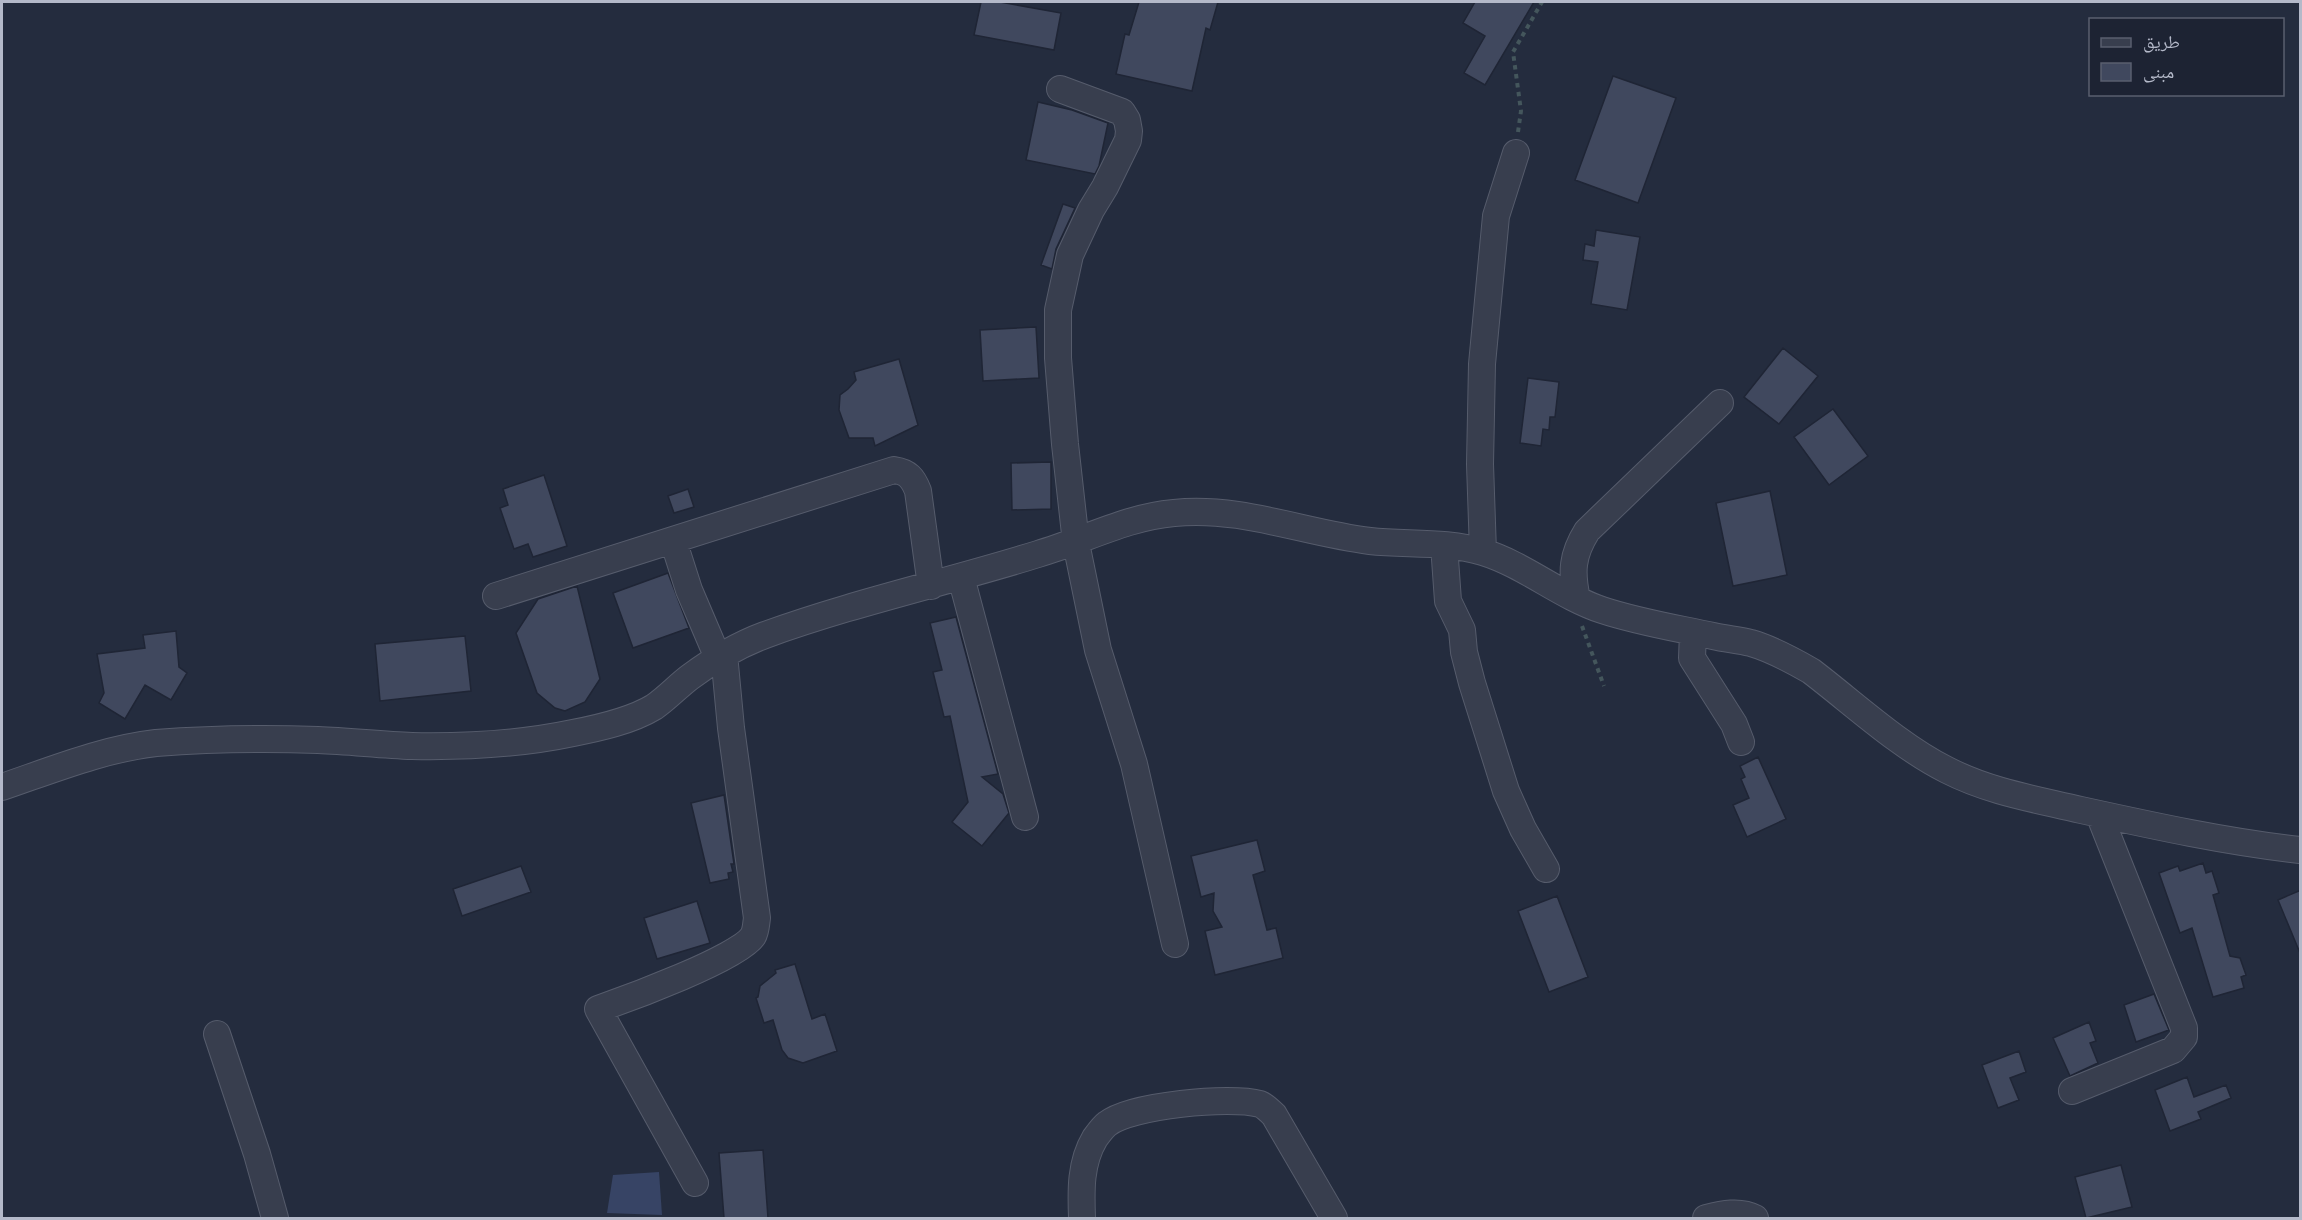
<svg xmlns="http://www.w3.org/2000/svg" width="2302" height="1220" font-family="Mulish,'Noto Naskh Arabic',sans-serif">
  <rect width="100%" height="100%" fill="#242c3e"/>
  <path fill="#374465" d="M 659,1172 L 662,1215 L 607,1213 L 613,1175 Z"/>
  <path fill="#40485e" stroke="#1f2535" stroke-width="1.5" d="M 981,2 L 1000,2 L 1061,13 L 1054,50 L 974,35 Z
    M 1139,2 L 1218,2 L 1210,30 L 1206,28 L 1192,91 L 1116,74 L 1125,34 L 1129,35 Z
    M 1475,2 L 1534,2 L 1485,85 L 1464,73 L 1485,36 L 1463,23 Z
    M 1613,76 L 1676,98 L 1638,203 L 1575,180 Z
    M 1038,102 L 1072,110 L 1108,123 L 1099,166 L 1095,174 L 1026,160 Z
    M 1063,204 L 1075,208 L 1056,249 L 1052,269 L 1041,265 Z
    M 1596,230 L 1640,237 L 1627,310 L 1591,304 L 1598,262 L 1583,260 L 1585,244 L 1594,246 Z
    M 1036,327 L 1039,378 L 983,381 L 980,330 Z
    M 1783,348 L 1818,376 L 1779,424 L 1744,397 Z
    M 899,359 L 918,425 L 875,446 L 873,438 L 849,438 L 839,410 L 840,395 L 848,389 L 856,380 L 854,372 Z
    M 1528,378 L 1559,382 L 1555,417 L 1550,417 L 1549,430 L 1543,429 L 1541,446 L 1520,443 Z
    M 1833,409 L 1868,456 L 1829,485 L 1794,437 Z
    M 1051,462 L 1051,509 L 1012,510 L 1011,463 Z
    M 544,475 L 567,546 L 533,557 L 528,544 L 514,549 L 500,508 L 508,505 L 503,489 Z
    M 688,489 L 694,507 L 674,513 L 668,496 Z
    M 1770,491 L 1787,575 L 1733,586 L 1716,503 Z
    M 668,573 L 689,628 L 633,648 L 613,593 Z
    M 577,586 L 600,679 L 585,702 L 565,711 L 555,708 L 537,693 L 516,633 L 538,599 Z
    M 956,617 L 998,774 L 982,777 L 1003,794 L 1009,813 L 982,846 L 952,822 L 968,802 L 950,716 L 944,717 L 933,672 L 942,670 L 930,623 Z
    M 176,631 L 179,667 L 187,673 L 171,700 L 145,685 L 125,719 L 99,703 L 104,693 L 97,654 L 145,648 L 143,635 Z
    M 465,636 L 471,691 L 380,701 L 375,644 Z
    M 1758,757 L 1786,819 L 1747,837 L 1733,805 L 1749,798 L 1741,779 L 1745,777 L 1740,766 Z
    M 724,795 L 734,864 L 731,864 L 733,872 L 728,873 L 729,879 L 710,883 L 691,803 Z
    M 1257,840 L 1265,871 L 1253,875 L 1267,930 L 1276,928 L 1283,958 L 1215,975 L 1205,931 L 1222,927 L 1213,911 L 1214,893 L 1201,897 L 1191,856 Z
    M 2203,863 L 2206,873 L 2212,871 L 2219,893 L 2213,895 L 2230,956 L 2240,958 L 2246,975 L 2241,977 L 2244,988 L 2213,997 L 2192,928 L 2180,933 L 2159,873 L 2178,866 L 2180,871 Z
    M 521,866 L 531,892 L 462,916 L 453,889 Z
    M 2301,890 L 2301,953 L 2300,953 L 2278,900 Z
    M 1557,896 L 1588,977 L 1549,992 L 1518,911 Z
    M 697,901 L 710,943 L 657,959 L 644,918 Z
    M 795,964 L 812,1019 L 825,1014 L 837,1051 L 803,1063 L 788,1058 L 782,1050 L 773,1020 L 764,1023 L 756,998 L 758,997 L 760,986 L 776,973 L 775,970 Z
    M 2154,994 L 2169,1030 L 2136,1042 L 2124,1005 Z
    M 2089,1022 L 2096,1041 L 2090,1043 L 2098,1063 L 2070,1076 L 2053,1038 Z
    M 2019,1051 L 2026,1072 L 2010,1078 L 2019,1100 L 1998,1108 L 1982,1065 Z
    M 2187,1077 L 2194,1097 L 2226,1085 L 2231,1098 L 2198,1112 L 2201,1119 L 2170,1131 L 2155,1090 Z
    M 763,1150 L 768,1218 L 724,1218 L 719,1153 Z
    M 2121,1165 L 2132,1207 L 2086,1218 L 2075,1177 Z"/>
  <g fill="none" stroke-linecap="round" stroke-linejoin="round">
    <defs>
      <path id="minor" d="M 1060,89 L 1122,112 L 1127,120 L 1129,131 L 1128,140 L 1105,187 L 1091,210 L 1070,255 L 1058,310 L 1058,358 L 1065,444 L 1076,543 L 1098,650 L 1134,764 L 1175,944
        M 673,540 L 689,590 L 718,658
        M 1444,545 L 1448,601 L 1462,630 L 1464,652 L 1472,683 L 1506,791 L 1523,829 L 1546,869
        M 1483,552 L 1480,464 L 1482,364 L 1496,216 L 1516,153
        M 961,577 L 1025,817
        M 496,596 L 894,470 C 908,472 913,478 918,491 L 931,586
        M 1577,599 C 1571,572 1572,555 1587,531 L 1720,403
        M 1693,632 L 1692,658 L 1734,724 L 1741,742
        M 2,787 C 52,770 103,749 156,743 C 209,739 264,738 318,740 C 349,741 381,745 412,746 C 465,747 521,744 573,733 C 599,728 631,721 654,707 C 667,698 678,686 690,677 C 713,660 738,645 765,635 C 853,603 948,582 1038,554 C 1083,541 1126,517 1174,513 C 1241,506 1304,533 1370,541 C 1407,545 1447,541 1483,552 C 1525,565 1560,596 1602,610 C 1638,622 1676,628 1713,636 C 1726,639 1739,640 1751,643 C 1772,649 1792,660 1811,671 C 1853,703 1899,746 1947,770 C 1990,792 2035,799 2081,810 C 2154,826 2227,842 2300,850
        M 217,1034 L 257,1154 L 275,1218
        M 2072,1091 L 2173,1050 L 2184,1037 L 2184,1028 L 2099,814
        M 695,1183 L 598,1009 C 627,999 739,958 753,936 C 756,931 756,924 757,918 L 731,728 L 724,654
        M 1082,1218 C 1081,1191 1080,1163 1095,1138 C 1098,1134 1103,1127 1107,1124 C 1131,1105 1230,1096 1260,1104 C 1265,1106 1270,1111 1274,1115 L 1334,1218
        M 1706,1218 C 1722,1214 1740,1210 1755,1218"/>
    </defs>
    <use href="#minor" stroke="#565c6c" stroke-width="28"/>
    <path stroke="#44565c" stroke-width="4" stroke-dasharray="4.5 4.5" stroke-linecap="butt" d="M 1518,132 L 1521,111 L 1513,52 L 1542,2
      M 1582,626 L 1604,686"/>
    <use href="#minor" stroke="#383e4e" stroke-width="26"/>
  </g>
  <rect width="2302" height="1220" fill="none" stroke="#b4b9c9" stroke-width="6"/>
  <rect x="2089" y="18" width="195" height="78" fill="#1d2333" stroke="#595f6f" stroke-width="1.5"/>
  <rect x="2101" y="38" width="30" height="9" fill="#383e4e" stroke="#595f6f" stroke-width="1.5"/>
  <text x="2143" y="48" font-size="18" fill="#b4b9c9">طريق</text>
  <rect x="2101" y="63" width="30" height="18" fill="#40485e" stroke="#595f6f" stroke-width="1.5"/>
  <text x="2143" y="78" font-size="18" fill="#b4b9c9">مبنى</text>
</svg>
